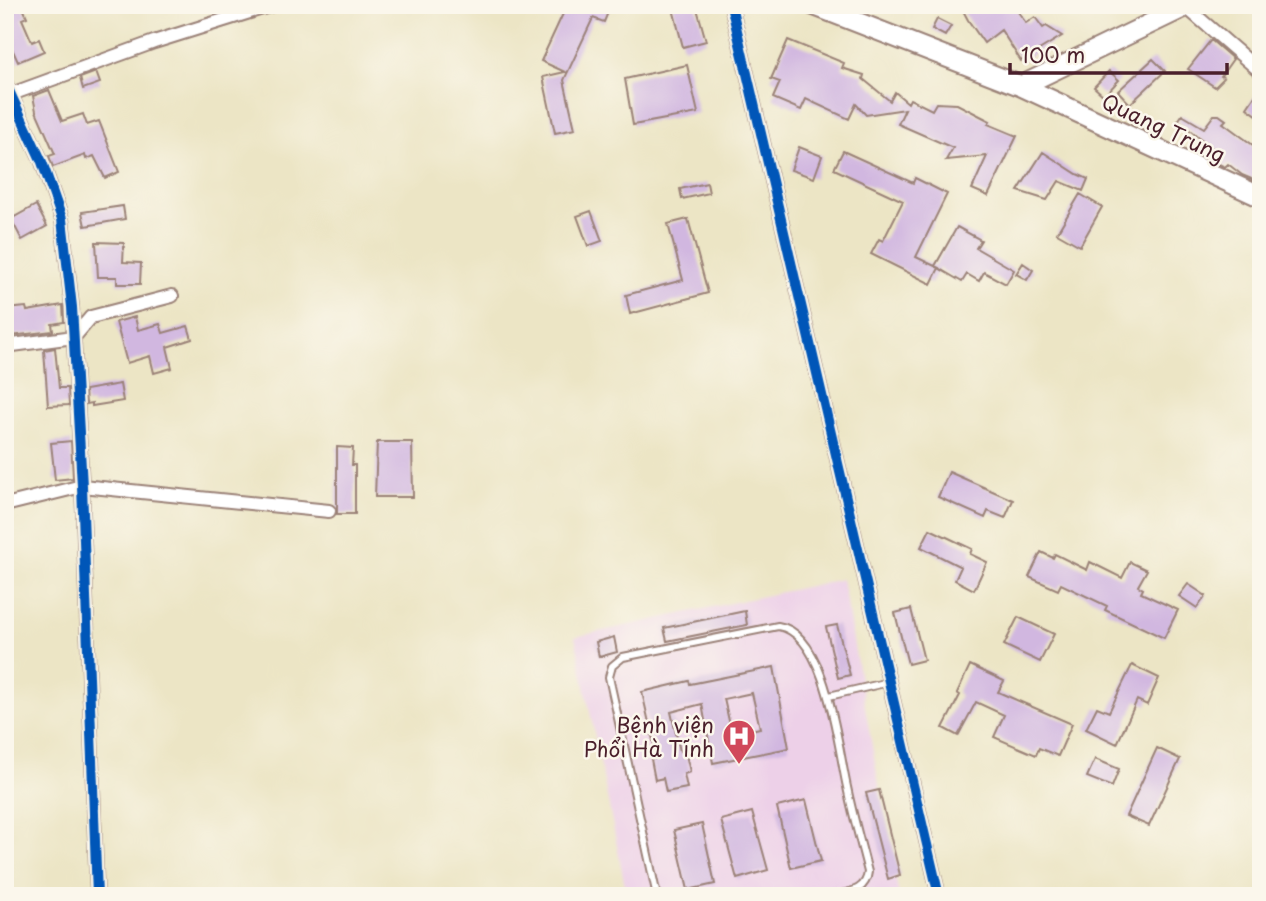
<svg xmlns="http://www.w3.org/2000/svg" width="1266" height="901" font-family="'Playpen Sans',sans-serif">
  <rect width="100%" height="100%" fill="#fbf7ec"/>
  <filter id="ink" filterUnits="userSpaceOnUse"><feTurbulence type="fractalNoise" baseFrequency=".0143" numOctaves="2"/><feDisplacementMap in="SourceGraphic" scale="14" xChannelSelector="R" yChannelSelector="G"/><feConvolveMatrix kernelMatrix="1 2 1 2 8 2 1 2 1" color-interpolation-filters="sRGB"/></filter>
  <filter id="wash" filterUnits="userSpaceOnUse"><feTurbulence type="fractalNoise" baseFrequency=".00686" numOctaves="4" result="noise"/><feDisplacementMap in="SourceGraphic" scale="28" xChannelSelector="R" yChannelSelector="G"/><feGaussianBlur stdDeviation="1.57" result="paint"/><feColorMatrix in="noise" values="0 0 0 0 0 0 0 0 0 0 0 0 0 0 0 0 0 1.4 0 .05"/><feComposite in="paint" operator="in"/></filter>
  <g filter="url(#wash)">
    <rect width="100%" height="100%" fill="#ece5c5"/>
    <path fill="#edd0e8" d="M 842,579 L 899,896 L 627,896 L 575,637 Z"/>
    <g id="blocks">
      <path fill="#d1b7e0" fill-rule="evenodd" d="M 18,5 L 22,5 L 27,17 L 22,19 L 32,42 L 39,39 L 44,51 L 18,62 L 10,44 L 5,46 L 5,11 Z
        M 567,5 L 611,5 L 604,22 L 593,18 L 564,80 L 575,129 L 555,133 L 543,77 L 565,72 L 541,61 Z
        M 672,5 L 696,5 L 706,41 L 683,47 Z
        M 960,5 L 1013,5 L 1026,23 L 1035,17 L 1043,28 L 1046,26 L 1062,36 L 1021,61 L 1001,30 L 984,43 L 968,20 Z
        M 937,19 L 951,26 L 945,36 L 932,29 Z
        M 788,40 L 844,63 L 842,68 L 864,75 L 863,79 L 890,101 L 895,92 L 908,103 L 910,99 L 932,110 L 936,103 L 957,104 L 990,121 L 988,124 L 1017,136 L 988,196 L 972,189 L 987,156 L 946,160 L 953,148 L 898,124 L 905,109 L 866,115 L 856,104 L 849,119 L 806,99 L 801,110 L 773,98 L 780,82 L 771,79 Z
        M 1211,40 L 1233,59 L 1221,76 L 1224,78 L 1215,87 L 1188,69 Z
        M 1153,59 L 1165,71 L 1130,104 L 1118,91 Z
        M 687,65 L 698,113 L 633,125 L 625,79 Z
        M 1109,71 L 1119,80 L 1104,96 L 1094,87 Z
        M 96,72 L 100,83 L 83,89 L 80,78 Z
        M 1261,87 L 1261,118 L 1247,108 Z
        M 49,90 L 62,121 L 83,114 L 87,125 L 99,121 L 119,172 L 105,178 L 94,156 L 86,159 L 85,155 L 53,167 L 49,156 L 55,154 L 36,111 L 33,96 Z
        M 1182,115 L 1204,128 L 1214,115 L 1219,115 L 1226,120 L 1223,123 L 1261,151 L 1261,183 L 1242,175 L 1228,164 L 1225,167 L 1208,159 L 1215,150 L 1178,121 Z
        M 799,147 L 822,156 L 814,178 L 791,170 Z
        M 843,151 L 913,183 L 915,178 L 947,194 L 916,257 L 939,268 L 931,284 L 871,254 L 879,239 L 883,241 L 903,201 L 834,169 Z
        M 1043,152 L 1077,174 L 1088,179 L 1083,191 L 1059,181 L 1047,200 L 1018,191 Z
        M 707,183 L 709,193 L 682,199 L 680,189 Z
        M 1080,194 L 1102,207 L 1080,246 L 1057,233 Z
        M 36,205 L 47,226 L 22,240 L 11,219 Z
        M 123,206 L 125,219 L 85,226 L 82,212 Z
        M 591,211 L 602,241 L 588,246 L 577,216 Z
        M 688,219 L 708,293 L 630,314 L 626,295 L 683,280 L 668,224 Z
        M 957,227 L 981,240 L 976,248 L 1014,270 L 1006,284 L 984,272 L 979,281 L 967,274 L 962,282 L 935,266 Z
        M 96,242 L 124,243 L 123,262 L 141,263 L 140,284 L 117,284 L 117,277 L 98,277 Z
        M 1023,263 L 1033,270 L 1027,280 L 1016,274 Z
        M 63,305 L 64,322 L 52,324 L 53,331 L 11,336 L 7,309 L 26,307 L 27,311 Z
        M 135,317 L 138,330 L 160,324 L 163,333 L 188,326 L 192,339 L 167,347 L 172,368 L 154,373 L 150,356 L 127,363 L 116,322 Z
        M 55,348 L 59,388 L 68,388 L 69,405 L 48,406 L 44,350 Z
        M 120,384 L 123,401 L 92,406 L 92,403 L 86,404 L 85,390 Z
        M 71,441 L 73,478 L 55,480 L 51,443 Z
        M 377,442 L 412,442 L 413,497 L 375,497 Z
        M 337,447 L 353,448 L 352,465 L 355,465 L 355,514 L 337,514 Z
        M 949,472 L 1013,500 L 1005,518 L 988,511 L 985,518 L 938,497 Z
        M 930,529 L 972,549 L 970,554 L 987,562 L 974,590 L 955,580 L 961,567 L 921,547 Z
        M 1041,552 L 1053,558 L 1055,554 L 1087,570 L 1090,562 L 1122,578 L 1130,562 L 1147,570 L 1138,586 L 1143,589 L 1141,593 L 1178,610 L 1164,638 L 1105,610 L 1107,606 L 1061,584 L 1058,590 L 1029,577 Z
        M 1188,584 L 1206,596 L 1197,608 L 1179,596 Z
        M 911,609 L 924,660 L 908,664 L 895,613 Z
        M 745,611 L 747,625 L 667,641 L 664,628 Z
        M 1018,617 L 1054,634 L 1040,662 L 1004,645 Z
        M 837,625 L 850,675 L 838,678 L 826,627 Z
        M 614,637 L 617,652 L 599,657 L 596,642 Z
        M 970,665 L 1004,681 L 998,692 L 1072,724 L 1058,756 L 1039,748 L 1036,755 L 994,737 L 1004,715 L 976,702 L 958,736 L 943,728 L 960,695 L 957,693 Z
        M 1132,665 L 1159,678 L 1147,705 L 1137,700 L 1117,744 L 1086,729 L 1097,707 L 1109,712 Z
        M 774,667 L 789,748 L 713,763 L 702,704 L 671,712 L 680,751 L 685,750 L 690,772 L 684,774 L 687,788 L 666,792 L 663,778 L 655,780 L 651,759 L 657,758 L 642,692 L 689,681 L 690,684 ZM 752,693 L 760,728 L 732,734 L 724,699 Z
        M 1157,748 L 1180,759 L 1149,826 L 1126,816 Z
        M 1095,759 L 1119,769 L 1112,787 L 1087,777 Z
        M 879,790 L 900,875 L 888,879 L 866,793 Z
        M 806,800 L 821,861 L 791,868 L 777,807 Z
        M 752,812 L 768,870 L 737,879 L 721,820 Z
        M 702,824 L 715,884 L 688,890 L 674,830 Z"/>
    </g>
  </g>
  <g filter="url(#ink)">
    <use href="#blocks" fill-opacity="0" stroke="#9b8278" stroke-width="2"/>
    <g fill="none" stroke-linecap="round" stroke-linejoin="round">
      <defs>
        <path id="lane" d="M 829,696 L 889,682
          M 657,896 L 609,677 L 612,666 L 623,657 L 778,626 C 827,633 838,748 847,787 C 853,816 861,844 868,872 C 866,892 848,892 832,896"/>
        <path id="street" d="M 731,5 L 939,896
          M 1186,7 L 1261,72
          M 5,82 L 42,162 L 62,219 L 72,307 L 82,486 L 97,896
          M 6,96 L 154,42 L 272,5
          M 5,346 L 74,337 L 91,317 L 172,296
          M 5,505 L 82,486 L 329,511"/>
        <path id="secondary" d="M 813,5 L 1021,86 L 1261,197
          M 1021,86 L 1189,5"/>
      </defs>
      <use href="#lane" stroke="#9b8278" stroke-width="10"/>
      <use href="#street" stroke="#9b8278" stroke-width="16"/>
      <use href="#secondary" stroke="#9b8278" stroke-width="23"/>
      <use href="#lane" stroke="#fff" stroke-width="6"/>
      <use href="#street" stroke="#fff" stroke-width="12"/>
      <use href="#secondary" stroke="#fff" stroke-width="19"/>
      <defs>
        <path id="cycleway" d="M 731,5 L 939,896
          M 5,82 L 42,162 L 62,219 L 72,307 L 82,486 L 97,896"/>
      </defs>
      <use href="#cycleway" stroke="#fbf7ec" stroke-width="15"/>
      <use href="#cycleway" stroke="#0057b8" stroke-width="10"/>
    </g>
  </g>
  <defs>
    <symbol id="hospital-pin" viewBox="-11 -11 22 30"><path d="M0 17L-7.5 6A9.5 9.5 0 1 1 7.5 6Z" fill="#d1495b" stroke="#fbf7ec"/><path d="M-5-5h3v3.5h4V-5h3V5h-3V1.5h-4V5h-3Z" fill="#fff"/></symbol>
  </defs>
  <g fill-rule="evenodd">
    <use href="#hospital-pin" x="720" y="717" width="38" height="52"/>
  </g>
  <g text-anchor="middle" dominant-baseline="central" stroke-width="5" stroke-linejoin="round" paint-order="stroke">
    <g font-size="21" fill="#4a1f2b" stroke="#fbf7ec">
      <text transform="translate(1164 127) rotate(25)">Quang Trung</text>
    </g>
    <g font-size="21" fill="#4a1f2b" stroke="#fbf7ec" text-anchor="end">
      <text x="714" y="724">Bệnh viện<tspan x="714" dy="24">Phổi Hà Tĩnh</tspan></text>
    </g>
  </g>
  <rect width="1266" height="901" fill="none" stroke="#fbf7ec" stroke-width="28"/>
  <path d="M1010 63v10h217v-10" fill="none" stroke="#4a1f2b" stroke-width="3.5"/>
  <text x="1021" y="63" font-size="21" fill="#4a1f2b" stroke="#fbf7ec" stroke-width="5" paint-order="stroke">100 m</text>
</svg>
